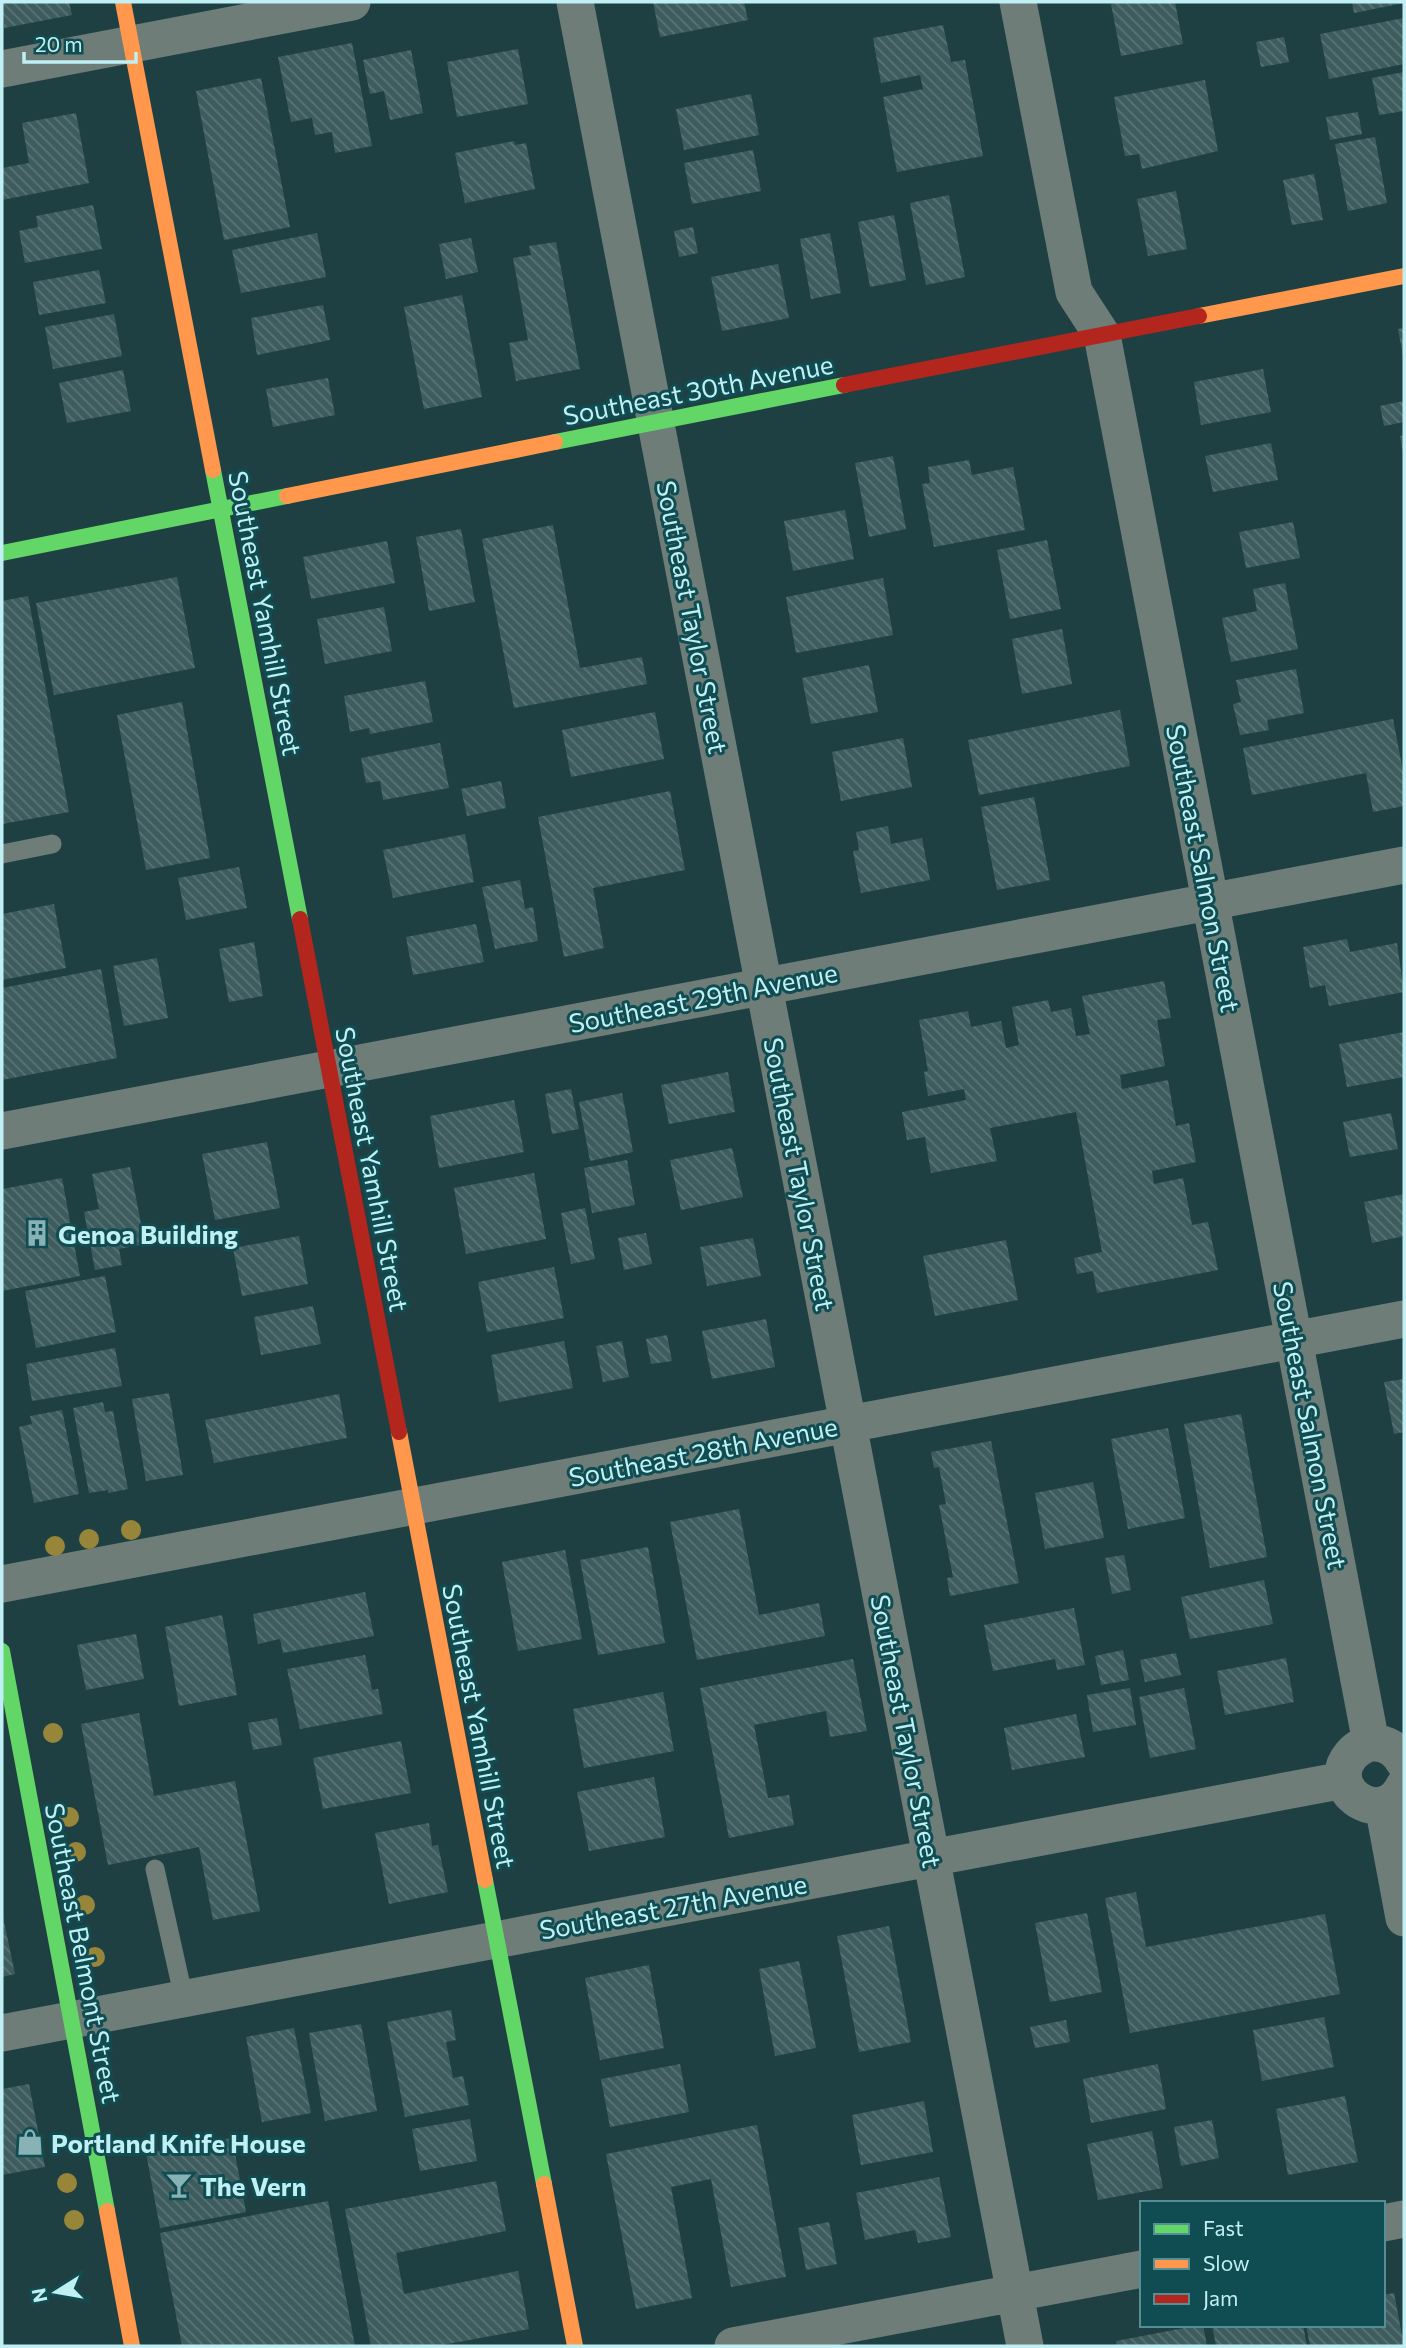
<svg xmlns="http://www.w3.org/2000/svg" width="1406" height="2348" font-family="Commissioner,sans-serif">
  <defs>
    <pattern id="building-back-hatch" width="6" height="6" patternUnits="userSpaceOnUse" patternTransform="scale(1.75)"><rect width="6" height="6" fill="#3e5c5e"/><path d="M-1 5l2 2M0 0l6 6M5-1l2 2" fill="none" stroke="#587476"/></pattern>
  </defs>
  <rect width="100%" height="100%" fill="#1f4043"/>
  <path fill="url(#building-back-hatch)" d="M 2,2 L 69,2 L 72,15 L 4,28 Z
    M 653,2 L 744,2 L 748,20 L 660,37 Z
    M 1123,2 L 1175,2 L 1183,44 L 1121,56 L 1111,4 Z
    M 1352,2 L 1404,2 L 1404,3 L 1354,13 Z
    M 1404,18 L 1404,64 L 1329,79 L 1320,34 Z
    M 943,25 L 951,62 L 965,60 L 983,156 L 897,172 L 883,97 L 923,89 L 920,75 L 881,83 L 873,38 Z
    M 1284,37 L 1289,62 L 1261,67 L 1256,42 Z
    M 352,43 L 372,146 L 335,153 L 332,132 L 315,135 L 312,118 L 291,122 L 278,57 Z
    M 518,49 L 528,104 L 457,117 L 447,62 Z
    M 411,50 L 423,113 L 390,120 L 384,91 L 370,94 L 363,60 Z
    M 1404,72 L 1404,111 L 1379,115 L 1372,78 Z
    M 261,78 L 290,227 L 224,240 L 196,91 Z
    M 1205,80 L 1218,151 L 1142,169 L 1139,154 L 1125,156 L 1114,97 Z
    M 751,94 L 759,135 L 684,150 L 676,109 Z
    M 1358,112 L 1362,134 L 1330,140 L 1326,117 Z
    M 76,113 L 89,183 L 2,200 L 2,168 L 29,163 L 22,123 Z
    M 1375,137 L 1387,203 L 1348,211 L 1335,144 Z
    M 514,141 L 515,145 L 526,143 L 535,189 L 465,203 L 455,153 Z
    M 753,150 L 761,191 L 692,204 L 684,163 Z
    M 1314,174 L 1323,220 L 1292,225 L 1283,180 Z
    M 1176,191 L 1187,249 L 1148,256 L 1137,199 Z
    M 949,195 L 965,277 L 926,285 L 910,203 Z
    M 93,205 L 102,249 L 25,263 L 19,231 L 38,227 L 36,216 Z
    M 894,215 L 906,280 L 870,287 L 858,222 Z
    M 693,227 L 698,253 L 679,257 L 674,231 Z
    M 317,233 L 326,277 L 241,293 L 232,250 Z
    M 830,233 L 841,293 L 811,299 L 800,239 Z
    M 471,238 L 478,272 L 446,279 L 439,244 Z
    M 556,242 L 580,369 L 516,381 L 509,343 L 528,340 L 513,258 L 531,255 L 529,246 Z
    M 778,264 L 789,318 L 722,331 L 711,277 Z
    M 99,270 L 106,303 L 39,315 L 33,282 Z
    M 462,295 L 482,397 L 424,409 L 404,307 Z
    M 323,305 L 330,340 L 257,355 L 251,318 Z
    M 114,314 L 122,356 L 53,369 L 45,327 Z
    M 1404,328 L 1404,355 L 1403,356 L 1398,329 Z
    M 1263,369 L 1271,412 L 1201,425 L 1194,382 Z
    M 123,370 L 131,411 L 67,423 L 59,383 Z
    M 328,378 L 335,415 L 273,427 L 266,389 Z
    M 1404,401 L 1404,422 L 1384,426 L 1380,406 Z
    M 1404,435 L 1404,453 L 1403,453 L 1400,436 Z
    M 1271,443 L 1278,480 L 1213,492 L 1205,456 Z
    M 893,456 L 906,529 L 869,537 L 855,463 Z
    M 969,460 L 972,475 L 1013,467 L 1025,530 L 934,547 L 922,484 L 930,483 L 928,467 Z
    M 845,510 L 854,559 L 793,571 L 784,521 Z
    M 1293,522 L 1300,558 L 1246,568 L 1239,532 Z
    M 553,525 L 580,668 L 642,657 L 647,684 L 514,708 L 482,539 Z
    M 461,529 L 475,602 L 429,611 L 416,537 Z
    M 1047,540 L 1061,609 L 1010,619 L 997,550 Z
    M 387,541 L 395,583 L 311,599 L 303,557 Z
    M 177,577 L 195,668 L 54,695 L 36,603 Z
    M 883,578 L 893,635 L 796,653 L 786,597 Z
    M 1285,583 L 1298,649 L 1231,662 L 1222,618 L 1257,611 L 1253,589 Z
    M 28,596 L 69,812 L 2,824 L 2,601 Z
    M 384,607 L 392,651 L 325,664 L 317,619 Z
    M 1062,629 L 1072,684 L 1022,694 L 1012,639 Z
    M 869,665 L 878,712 L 811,724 L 802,678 Z
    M 1296,669 L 1304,713 L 1267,720 L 1269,730 L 1240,735 L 1233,704 L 1241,702 L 1236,680 Z
    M 425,681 L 433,722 L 370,734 L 369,728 L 350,732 L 344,696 Z
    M 182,702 L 210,858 L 146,870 L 117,715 Z
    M 1120,710 L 1130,766 L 979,795 L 968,740 Z
    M 655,712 L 664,759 L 571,777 L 562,730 Z
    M 1393,719 L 1404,776 L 1404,806 L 1373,812 L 1366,773 L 1252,795 L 1243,748 Z
    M 903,738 L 912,787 L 841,801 L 832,752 Z
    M 440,743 L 449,788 L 383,800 L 380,781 L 366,783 L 361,758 Z
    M 501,781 L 506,808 L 467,816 L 461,789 Z
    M 670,791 L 685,870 L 593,888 L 604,948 L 564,957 L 538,817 Z
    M 1034,797 L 1050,880 L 997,890 L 981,807 Z
    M 888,826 L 891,844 L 922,838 L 930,880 L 861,893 L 853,851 L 859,850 L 856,832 Z
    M 465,834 L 474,882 L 393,898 L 383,850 Z
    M 239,867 L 247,908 L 186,920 L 178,878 Z
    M 520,880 L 525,909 L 533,907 L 538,941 L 495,949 L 482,887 Z
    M 54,904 L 66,968 L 2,980 L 2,914 Z
    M 476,924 L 484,962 L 413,975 L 406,937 Z
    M 1347,939 L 1350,952 L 1397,943 L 1404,992 L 1329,1006 L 1325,985 L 1310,988 L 1303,947 Z
    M 254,942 L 263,996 L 229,1002 L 219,949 Z
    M 157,958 L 168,1018 L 124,1026 L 113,966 Z
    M 101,969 L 117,1058 L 2,1080 L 2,988 Z
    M 1164,981 L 1171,1018 L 1157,1020 L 1165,1066 L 1120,1075 L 1122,1089 L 1168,1080 L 1176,1126 L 1189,1123 L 1196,1162 L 1152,1171 L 1154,1184 L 1183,1178 L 1192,1225 L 1208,1222 L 1218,1270 L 1097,1293 L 1093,1271 L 1077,1274 L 1074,1258 L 1102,1252 L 1076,1112 L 990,1128 L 997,1161 L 931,1173 L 925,1137 L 907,1140 L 902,1112 L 966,1100 L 964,1089 L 928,1096 L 924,1072 L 928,1071 L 919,1020 L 968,1011 L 971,1027 L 1001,1021 L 1006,1048 L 1019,1045 L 1012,1007 L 1048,1000 L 1051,1012 L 1071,1008 L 1076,1036 L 1090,1034 L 1082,996 Z
    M 1404,1032 L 1404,1077 L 1347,1087 L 1339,1044 Z
    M 728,1072 L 735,1112 L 669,1124 L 661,1085 Z
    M 571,1089 L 579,1129 L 552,1134 L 545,1094 Z
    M 622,1093 L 633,1152 L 590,1161 L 579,1102 Z
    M 514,1100 L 524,1152 L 439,1168 L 430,1116 Z
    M 1391,1113 L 1398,1149 L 1350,1157 L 1343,1122 Z
    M 267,1142 L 280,1208 L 215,1220 L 202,1154 Z
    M 732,1148 L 743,1197 L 681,1210 L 670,1160 Z
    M 627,1160 L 635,1205 L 592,1213 L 584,1168 Z
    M 130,1167 L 145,1244 L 119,1249 L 122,1265 L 95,1270 L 84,1212 L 99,1209 L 92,1174 Z
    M 534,1173 L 546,1239 L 466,1254 L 454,1188 Z
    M 62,1178 L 80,1276 L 2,1291 L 2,1189 Z
    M 1404,1194 L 1404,1236 L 1372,1243 L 1364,1202 Z
    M 585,1208 L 595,1259 L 571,1264 L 561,1213 Z
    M 646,1233 L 652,1264 L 624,1270 L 618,1238 Z
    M 299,1236 L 308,1284 L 242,1296 L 233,1248 Z
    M 753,1238 L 761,1276 L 707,1286 L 700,1247 Z
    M 1006,1240 L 1018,1300 L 935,1316 L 923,1256 Z
    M 554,1267 L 564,1318 L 487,1332 L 478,1282 Z
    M 105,1276 L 116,1332 L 36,1348 L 25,1291 Z
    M 313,1306 L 321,1344 L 261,1355 L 254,1317 Z
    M 766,1319 L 775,1367 L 712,1379 L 702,1331 Z
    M 667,1335 L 672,1361 L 651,1364 L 646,1339 Z
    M 564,1341 L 573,1388 L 499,1402 L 491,1355 Z
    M 622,1341 L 629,1377 L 603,1382 L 596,1346 Z
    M 115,1348 L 122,1386 L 32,1401 L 26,1364 Z
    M 1404,1379 L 1404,1432 L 1394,1434 L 1384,1382 Z
    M 169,1393 L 183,1475 L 146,1481 L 132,1399 Z
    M 339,1394 L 347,1438 L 214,1463 L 205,1420 Z
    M 103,1402 L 105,1412 L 113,1411 L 128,1489 L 108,1493 L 108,1490 L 89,1493 L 73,1408 Z
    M 62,1410 L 79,1494 L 34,1503 L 19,1427 L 32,1424 L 30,1416 Z
    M 1241,1414 L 1267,1557 L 1210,1568 L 1184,1424 Z
    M 1168,1428 L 1185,1518 L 1128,1529 L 1111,1439 Z
    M 991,1441 L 1019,1583 L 950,1596 L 947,1578 L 953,1577 L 939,1505 L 946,1504 L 939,1467 L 934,1468 L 931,1452 Z
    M 1093,1482 L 1104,1538 L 1045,1549 L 1035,1493 Z
    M 739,1509 L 759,1615 L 819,1603 L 825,1636 L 697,1660 L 670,1522 Z
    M 648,1547 L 665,1643 L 598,1655 L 580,1560 Z
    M 565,1550 L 582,1639 L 518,1651 L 502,1562 Z
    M 1124,1555 L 1131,1590 L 1112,1594 L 1105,1558 Z
    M 1264,1580 L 1273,1624 L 1190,1639 L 1181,1597 Z
    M 365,1592 L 374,1636 L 283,1653 L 280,1639 L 258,1644 L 253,1614 Z
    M 1074,1608 L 1085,1665 L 1057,1670 L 1055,1659 L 993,1671 L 984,1625 Z
    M 222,1615 L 237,1695 L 179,1706 L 165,1627 Z
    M 136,1634 L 144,1679 L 86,1690 L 77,1645 Z
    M 1123,1650 L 1129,1680 L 1101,1685 L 1095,1656 Z
    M 1176,1653 L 1181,1675 L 1145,1682 L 1140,1660 Z
    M 365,1655 L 372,1690 L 378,1689 L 383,1714 L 300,1729 L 287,1669 Z
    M 1286,1658 L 1294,1702 L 1225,1715 L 1217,1671 Z
    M 853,1659 L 867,1731 L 830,1737 L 826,1711 L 754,1725 L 768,1798 L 789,1795 L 794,1825 L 729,1838 L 700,1688 Z
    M 1130,1688 L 1136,1725 L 1093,1732 L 1087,1695 Z
    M 1184,1688 L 1196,1749 L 1150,1758 L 1139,1697 Z
    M 663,1692 L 674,1751 L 584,1768 L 573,1709 Z
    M 139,1713 L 154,1796 L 235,1781 L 260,1911 L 213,1920 L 199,1847 L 108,1865 L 81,1724 Z
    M 1076,1714 L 1085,1757 L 1012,1770 L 1004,1728 Z
    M 277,1718 L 282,1745 L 253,1750 L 248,1723 Z
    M 401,1741 L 411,1793 L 323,1809 L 313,1758 Z
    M 654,1777 L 665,1837 L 589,1851 L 577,1792 Z
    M 429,1823 L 432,1846 L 438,1845 L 448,1892 L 389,1904 L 375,1833 Z
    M 1136,1892 L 1146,1947 L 1325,1914 L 1340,1994 L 1130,2033 L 1105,1898 Z
    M 2,1912 L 15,1974 L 2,1977 Z
    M 1087,1913 L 1102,1992 L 1050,2002 L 1035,1923 Z
    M 889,1926 L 911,2042 L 859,2052 L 837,1936 Z
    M 799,1961 L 816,2048 L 775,2056 L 759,1969 Z
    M 649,1965 L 664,2048 L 600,2060 L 585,1978 Z
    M 451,2010 L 456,2040 L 446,2042 L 453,2078 L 463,2076 L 469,2105 L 405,2117 L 387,2022 Z
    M 1324,2017 L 1334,2067 L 1262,2081 L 1253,2030 Z
    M 1066,2020 L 1070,2042 L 1035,2048 L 1030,2027 Z
    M 361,2024 L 377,2111 L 325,2121 L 309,2033 Z
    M 294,2028 L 311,2113 L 262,2122 L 246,2037 Z
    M 680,2064 L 689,2112 L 610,2127 L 601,2079 Z
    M 1158,2064 L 1166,2109 L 1091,2123 L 1083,2079 Z
    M 29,2084 L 45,2167 L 2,2175 L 2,2089 Z
    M 1345,2096 L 1358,2162 L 1288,2175 L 1276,2109 Z
    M 924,2101 L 933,2152 L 861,2165 L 852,2115 Z
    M 470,2119 L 477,2161 L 420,2171 L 412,2129 Z
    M 1212,2120 L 1219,2158 L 1181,2166 L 1174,2127 Z
    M 757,2125 L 786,2277 L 731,2287 L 711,2179 L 671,2187 L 692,2298 L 636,2309 L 606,2154 Z
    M 1152,2131 L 1163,2188 L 1098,2200 L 1087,2144 Z
    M 232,2138 L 246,2212 L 160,2228 L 146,2153 Z
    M 939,2177 L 951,2237 L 918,2243 L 915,2230 L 865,2240 L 856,2193 Z
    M 496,2181 L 506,2231 L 396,2253 L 404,2294 L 518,2271 L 529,2329 L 437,2346 L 371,2346 L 345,2209 Z
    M 328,2201 L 355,2346 L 182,2346 L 160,2233 Z
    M 829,2222 L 837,2264 L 806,2270 L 798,2228 Z
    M 1394,2293 L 1404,2346 L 1310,2346 L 1306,2325 L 1383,2325 L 1383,2295 Z
    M 1200,2325 L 1203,2325 L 1207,2346 L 1117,2346 L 1116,2341 Z
    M 1212,2325 L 1303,2325 L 1307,2346 L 1216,2346 Z"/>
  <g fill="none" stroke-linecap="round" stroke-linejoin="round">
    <path stroke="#6e7d78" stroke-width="19" d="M 2,854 L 52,844
      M 155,1869 L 184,1999"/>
    <path stroke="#6e7d78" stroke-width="37" d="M 575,2 L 1025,2346
      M 1018,2 L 1074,292 L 1102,335 L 1371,1743
      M 2,69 L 352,2
      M 2,1131 L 1404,865
      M 2,1584 L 1404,1319
      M 1404,1762 C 1398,1751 1388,1743 1374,1743 C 1366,1743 1357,1748 1351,1755 C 1322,1789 1382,1831 1404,1786
      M 1383,1805 L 1404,1918
      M 2,2033 L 1344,1780
      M 1383,2223 L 1404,2219
      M 733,2346 L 1142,2269"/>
    <path stroke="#63d668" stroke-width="16" d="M 555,442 L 844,385
      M 213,470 L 300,919
      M 2,553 L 287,496
      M 2,1651 L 107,2211
      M 485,1880 L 544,2184"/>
    <path stroke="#ff974d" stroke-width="16" d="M 123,2 L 213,470
      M 1199,316 L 1404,276
      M 287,496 L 555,442
      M 399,1432 L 485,1880
      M 544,2184 L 575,2346
      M 107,2211 L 132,2346"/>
    <path stroke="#b3261e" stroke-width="16" d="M 844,385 L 1199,316
      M 300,919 L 399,1432"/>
  </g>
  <g fill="#97853a">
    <circle cx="131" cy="1530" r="10"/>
    <circle cx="89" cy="1539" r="10"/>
    <circle cx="55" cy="1546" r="10"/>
    <circle cx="53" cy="1733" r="10"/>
    <circle cx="69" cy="1817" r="10"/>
    <circle cx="76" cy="1852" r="10"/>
    <circle cx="85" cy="1905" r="10"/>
    <circle cx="95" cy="1957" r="10"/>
    <circle cx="67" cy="2183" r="10"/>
    <circle cx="74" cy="2220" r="10"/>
  </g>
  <defs>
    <symbol id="building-bare" viewBox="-9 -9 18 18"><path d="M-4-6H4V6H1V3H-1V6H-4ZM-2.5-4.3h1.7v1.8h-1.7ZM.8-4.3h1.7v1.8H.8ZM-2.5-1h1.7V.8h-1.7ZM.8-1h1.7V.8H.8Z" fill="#88b2b6" stroke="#104d52" stroke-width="2.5" paint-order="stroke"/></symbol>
    <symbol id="shop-bare" viewBox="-9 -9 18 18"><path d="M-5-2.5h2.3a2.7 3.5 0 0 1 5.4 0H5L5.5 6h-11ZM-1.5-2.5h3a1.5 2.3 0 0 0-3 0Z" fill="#88b2b6" stroke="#104d52" stroke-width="2.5" paint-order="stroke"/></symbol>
    <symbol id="bar-bare" viewBox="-9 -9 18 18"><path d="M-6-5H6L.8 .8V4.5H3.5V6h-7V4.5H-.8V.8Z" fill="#88b2b6" stroke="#104d52" stroke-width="2.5" paint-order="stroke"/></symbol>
  </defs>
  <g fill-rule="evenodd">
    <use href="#building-bare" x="18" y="1214" width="38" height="38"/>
    <use href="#shop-bare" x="11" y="2123" width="38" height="38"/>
    <use href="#bar-bare" x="160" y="2166" width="38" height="38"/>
  </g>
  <g text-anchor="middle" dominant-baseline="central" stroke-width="6" stroke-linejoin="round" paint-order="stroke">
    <g font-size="26" fill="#c0f0f4" stroke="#104d52">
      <text transform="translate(698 389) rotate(-11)">Southeast 30th Avenue</text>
      <text transform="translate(266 613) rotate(79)">Southeast Yamhill Street</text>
      <text transform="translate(693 617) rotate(79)">Southeast Taylor Street</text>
      <text transform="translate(1204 868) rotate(79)">Southeast Salmon Street</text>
      <text transform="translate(703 997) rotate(-11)">Southeast 29th Avenue</text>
      <text transform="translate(373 1169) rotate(79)">Southeast Yamhill Street</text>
      <text transform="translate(800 1174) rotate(79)">Southeast Taylor Street</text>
      <text transform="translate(1311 1425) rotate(79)">Southeast Salmon Street</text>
      <text transform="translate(703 1451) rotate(-11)">Southeast 28th Avenue</text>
      <text transform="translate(480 1726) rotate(79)">Southeast Yamhill Street</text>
      <text transform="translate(907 1731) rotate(79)">Southeast Taylor Street</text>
      <text transform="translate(673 1906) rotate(-10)">Southeast 27th Avenue</text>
      <text transform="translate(84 1953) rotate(79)">Southeast Belmont Street</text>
    </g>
    <g font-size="26" font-weight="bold" fill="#c0f0f4" stroke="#104d52" text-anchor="start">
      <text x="58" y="1233">Genoa Building</text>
      <text x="51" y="2142">Portland Knife House</text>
      <text x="200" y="2185">The Vern</text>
    </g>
  </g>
  <rect width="1406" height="2348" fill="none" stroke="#c0f0f4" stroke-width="7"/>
  <rect x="1140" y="2201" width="245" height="126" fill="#104d52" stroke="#568e93" stroke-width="2"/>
  <rect x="1154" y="2224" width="35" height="10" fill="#63d668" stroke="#568e93" stroke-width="2"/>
  <text x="1203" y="2236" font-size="21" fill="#c0f0f4">Fast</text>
  <rect x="1154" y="2259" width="35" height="10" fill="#ff974d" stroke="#568e93" stroke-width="2"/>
  <text x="1203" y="2271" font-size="21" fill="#c0f0f4">Slow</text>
  <rect x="1154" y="2294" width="35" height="10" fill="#b3261e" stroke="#568e93" stroke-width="2"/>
  <text x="1203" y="2306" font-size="21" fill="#c0f0f4">Jam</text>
  <g transform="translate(56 2292) rotate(259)" stroke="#104d52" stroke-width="5" paint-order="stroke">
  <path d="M0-5L12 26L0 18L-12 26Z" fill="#c0f0f4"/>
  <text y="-10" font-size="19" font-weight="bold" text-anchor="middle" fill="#c0f0f4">N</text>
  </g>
  <path d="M24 52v10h112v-10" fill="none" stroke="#c0f0f4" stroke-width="3.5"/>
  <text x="35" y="52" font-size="21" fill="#c0f0f4" stroke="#104d52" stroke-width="5" paint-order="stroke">20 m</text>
</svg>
